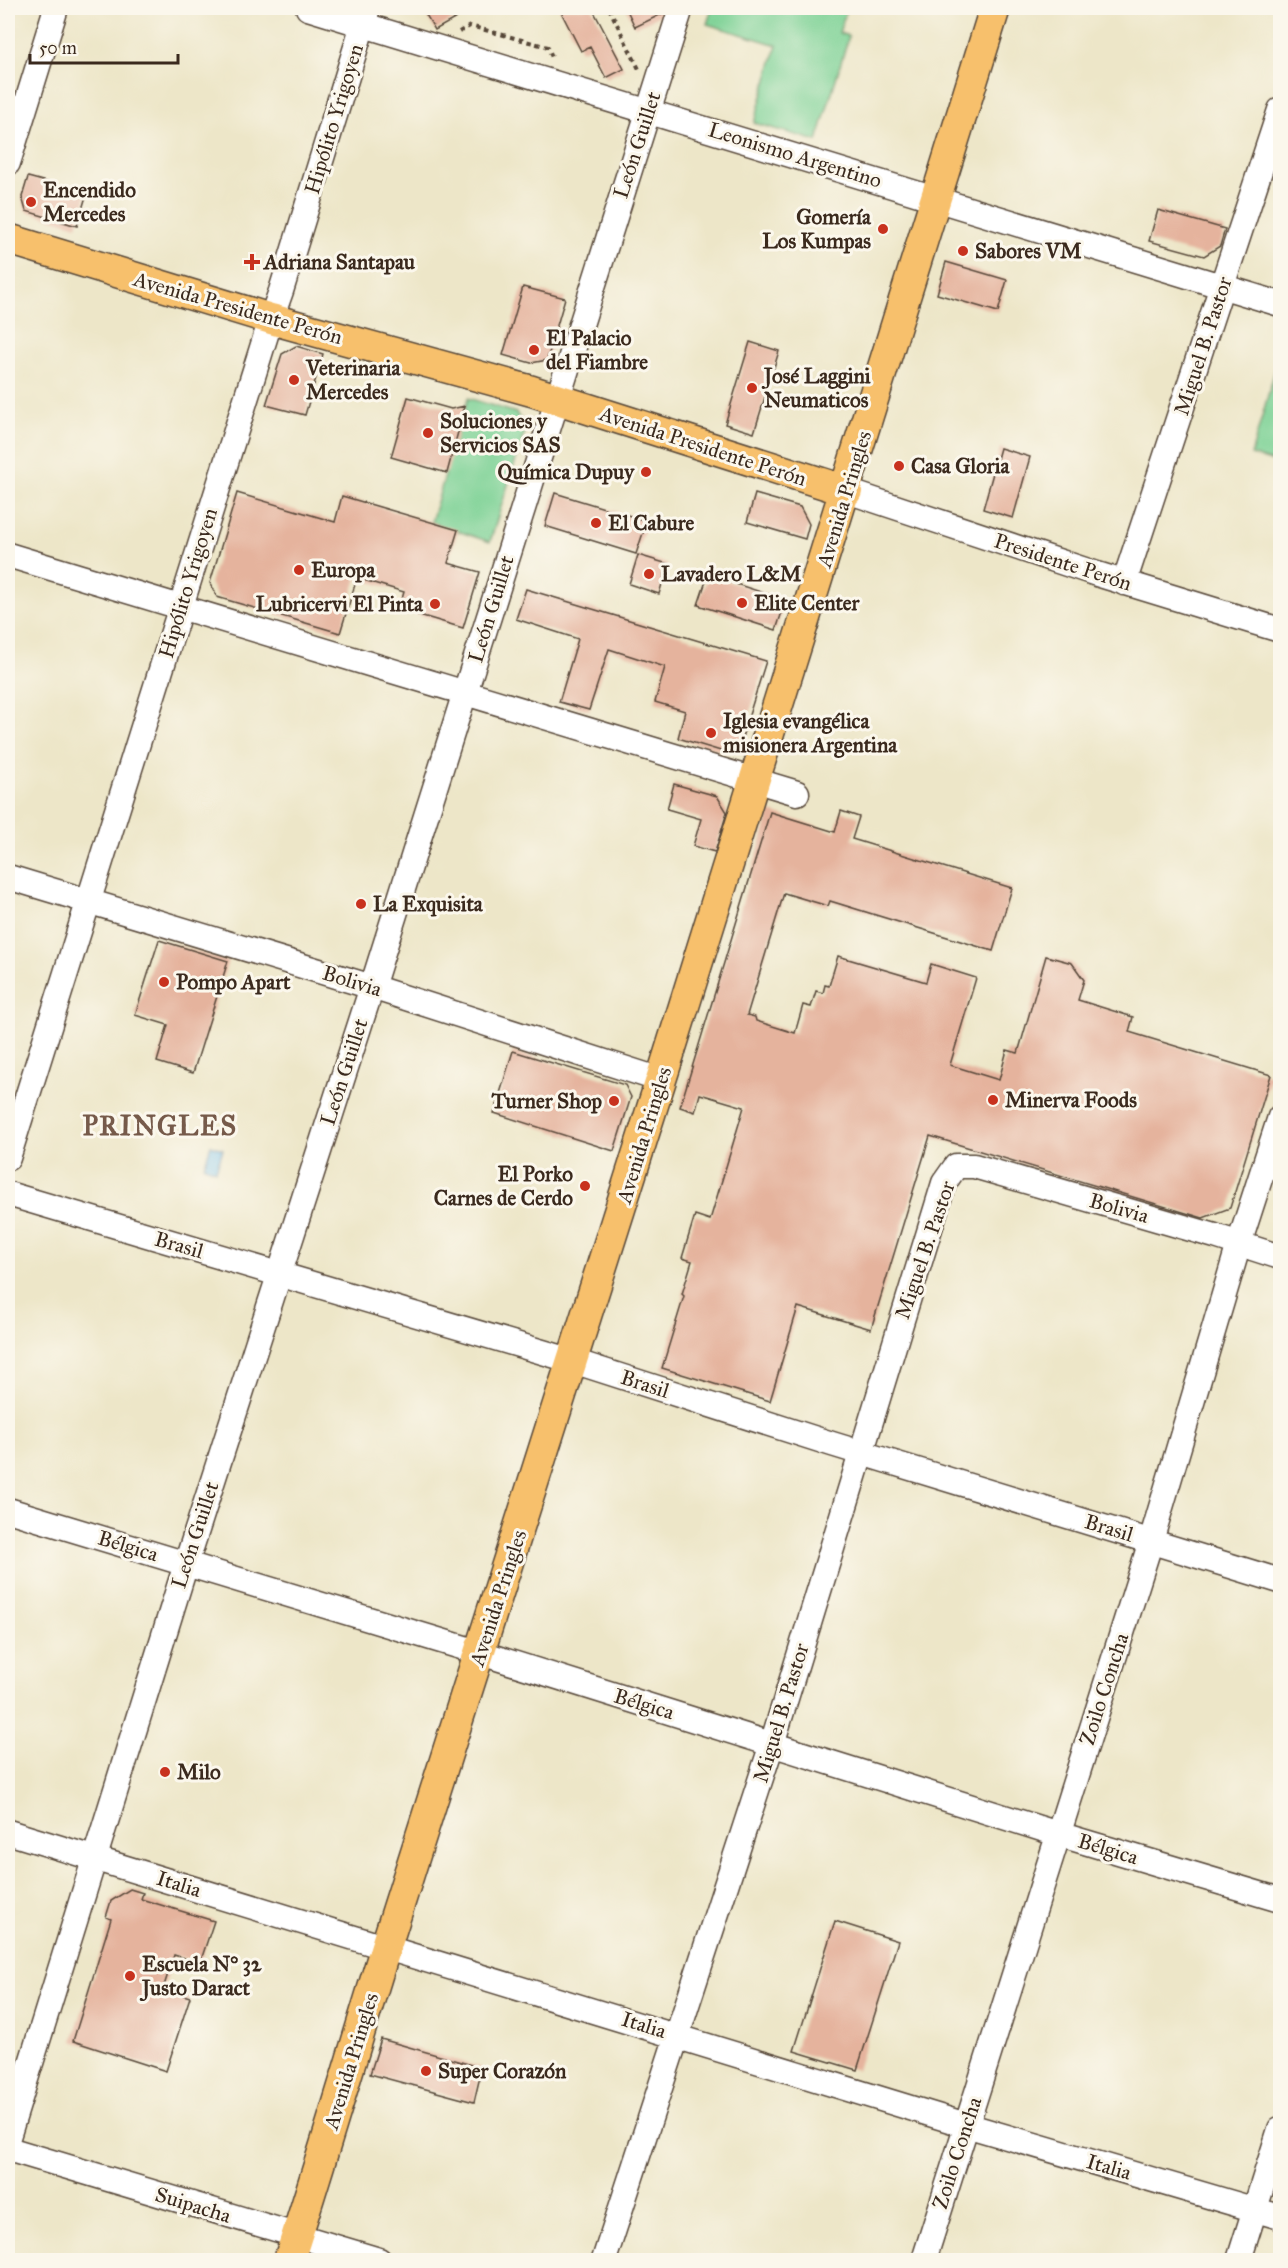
<svg xmlns="http://www.w3.org/2000/svg" width="1288" height="2268" font-family="'IM FELL Great Primer',serif">
  <rect width="100%" height="100%" fill="#fbf7ec"/>
  <filter id="ink" filterUnits="userSpaceOnUse"><feTurbulence type="fractalNoise" baseFrequency=".0167" numOctaves="2"/><feDisplacementMap in="SourceGraphic" scale="12" xChannelSelector="R" yChannelSelector="G"/><feConvolveMatrix kernelMatrix="1 2 1 2 8 2 1 2 1" color-interpolation-filters="sRGB"/></filter>
  <filter id="wash" filterUnits="userSpaceOnUse"><feTurbulence type="fractalNoise" baseFrequency=".008" numOctaves="4" result="noise"/><feDisplacementMap in="SourceGraphic" scale="24" xChannelSelector="R" yChannelSelector="G"/><feGaussianBlur stdDeviation="1.35" result="paint"/><feColorMatrix in="noise" values="0 0 0 0 0 0 0 0 0 0 0 0 0 0 0 0 0 1.4 0 .05"/><feComposite in="paint" operator="in"/></filter>
  <g filter="url(#wash)">
    <rect width="100%" height="100%" fill="#ede6c8"/>
    <path fill="#7cd194" stroke="#5c7e59" stroke-width="1.5" d="M 712,8 L 847,8 L 839,33 L 849,36 L 817,141 L 754,123 L 777,45 L 707,24 Z
      M 1280,353 L 1280,464 L 1251,455 Z
      M 468,398 L 516,413 L 526,428 L 490,542 L 431,522 Z"/>
    <path fill="#70bdea" stroke="#567484" stroke-width="1.5" d="M 211,1145 L 223,1149 L 216,1170 L 204,1166 Z"/>
    <g id="blocks">
      <path fill="#e5b39d" d="M 422,8 L 474,8 L 435,30 Z
        M 559,8 L 592,8 L 624,69 L 606,78 L 590,47 L 581,51 Z
        M 626,8 L 666,8 L 664,13 L 635,27 Z
        M 28,177 L 87,193 L 77,226 L 26,211 L 22,197 Z
        M 1158,210 L 1225,229 L 1220,246 L 1204,256 L 1149,241 Z
        M 946,262 L 1007,280 L 998,312 L 937,294 Z
        M 523,287 L 565,298 L 547,360 L 531,363 L 503,355 Z
        M 750,342 L 779,351 L 754,433 L 725,424 Z
        M 296,346 L 323,354 L 305,415 L 266,405 L 282,354 Z
        M 408,397 L 451,409 L 465,406 L 447,473 L 391,457 Z
        M 1000,448 L 1030,457 L 1013,518 L 983,509 Z
        M 237,493 L 335,522 L 342,496 L 458,530 L 448,563 L 480,572 L 463,628 L 399,609 L 404,592 L 357,578 L 340,633 L 217,597 L 210,583 Z
        M 555,493 L 647,521 L 636,554 L 545,526 Z
        M 755,494 L 800,507 L 809,524 L 805,539 L 747,522 Z
        M 638,555 L 668,564 L 659,594 L 629,584 Z
        M 708,575 L 786,600 L 776,630 L 698,605 Z
        M 526,589 L 766,661 L 738,750 L 724,752 L 678,738 L 685,711 L 655,702 L 665,667 L 609,649 L 589,710 L 559,702 L 578,639 L 516,619 Z
        M 674,784 L 717,796 L 727,812 L 715,852 L 693,846 L 701,819 L 667,809 Z
        M 841,811 L 859,817 L 852,839 L 1012,888 L 993,951 L 830,901 L 828,906 L 784,893 L 747,1015 L 755,1017 L 756,1021 L 795,1033 L 803,1005 L 811,1007 L 816,991 L 823,993 L 825,985 L 829,986 L 838,956 L 926,982 L 931,964 L 976,978 L 950,1065 L 999,1080 L 1007,1050 L 1018,1053 L 1046,956 L 1072,963 L 1084,980 L 1078,1000 L 1133,1017 L 1129,1032 L 1271,1075 L 1230,1208 L 1203,1218 L 930,1136 L 871,1329 L 798,1307 L 770,1401 L 662,1368 L 684,1296 L 682,1294 L 692,1261 L 682,1258 L 695,1215 L 710,1220 L 744,1107 L 700,1094 L 695,1112 L 680,1107 L 770,812 L 835,832 Z
        M 159,940 L 228,961 L 193,1073 L 157,1062 L 168,1025 L 135,1015 Z
        M 513,1051 L 625,1085 L 631,1097 L 614,1151 L 494,1113 Z
        M 130,1889 L 143,1893 L 141,1899 L 214,1921 L 200,1963 L 174,1955 L 163,1989 L 190,1997 L 166,2071 L 73,2041 L 111,1919 L 106,1917 L 111,1901 Z
        M 835,1921 L 898,1941 L 857,2070 L 794,2051 Z
        M 381,2039 L 482,2068 L 474,2102 L 370,2074 Z"/>
    </g>
  </g>
  <g filter="url(#ink)">
    <use href="#blocks" fill-opacity="0" stroke="#564638" stroke-width="1.5"/>
    <g fill="none" stroke-linecap="round" stroke-linejoin="round">
      <defs>
        <path id="minor" d="M 308,8 L 1280,304
          M 8,163 L 56,8
          M 847,491 L 1097,574 L 1280,630
          M 8,555 L 797,793
          M 1124,583 L 1280,110
          M 8,877 L 372,987 L 661,1080
          M 8,1158 L 271,319 L 281,291 L 368,8
          M 8,1194 L 573,1361 L 832,1444 L 1280,1581
          M 8,1510 L 481,1653 L 1058,1834 L 1280,1900
          M 8,1832 L 966,2125 L 1280,2217
          M 8,2137 L 186,1564 L 372,987 L 681,8
          M 8,2149 L 379,2260
          M 604,2260 L 772,1744 L 944,1183 L 956,1166 L 974,1166 L 1215,1236 L 1280,1257
          M 924,2260 L 1151,1541 L 1239,1244 L 1280,1117
          M 1239,2260 L 1280,2129"/>
        <path id="major" d="M 8,239 L 271,319 L 532,391 L 847,491
          M 289,2260 C 323,2155 354,2049 387,1943 C 592,1299 797,654 995,8"/>
      </defs>
      <use href="#minor" stroke="#564638" stroke-width="27"/>
      <use href="#major" stroke="#564638" stroke-width="33"/>
      <path stroke="#564638" stroke-width="4" stroke-dasharray="4.5 4.5" stroke-linecap="butt" d="M 609,8 L 639,69
        M 459,32 L 470,26 L 548,47 L 553,60"/>
      <use href="#minor" stroke="#fff" stroke-width="24"/>
      <use href="#major" stroke="#f7c06c" stroke-width="30"/>
    </g>
  </g>
  <g fill="#c8321e" stroke="#fbf7ec" stroke-width="2">
    <circle cx="31" cy="202" r="6"/>
    <circle cx="883" cy="229" r="6"/>
    <circle cx="963" cy="251" r="6"/>
    <path d="M249 253h6v6h6v6h-6v6h-6v-6h-6v-6h6z"/>
    <circle cx="534" cy="350" r="6"/>
    <circle cx="294" cy="380" r="6"/>
    <circle cx="752" cy="388" r="6"/>
    <circle cx="428" cy="433" r="6"/>
    <circle cx="899" cy="466" r="6"/>
    <circle cx="646" cy="472" r="6"/>
    <circle cx="596" cy="523" r="6"/>
    <circle cx="299" cy="570" r="6"/>
    <circle cx="649" cy="574" r="6"/>
    <circle cx="742" cy="603" r="6"/>
    <circle cx="435" cy="604" r="6"/>
    <circle cx="711" cy="733" r="6"/>
    <circle cx="361" cy="904" r="6"/>
    <circle cx="164" cy="982" r="6"/>
    <circle cx="993" cy="1100" r="6"/>
    <circle cx="614" cy="1101" r="6"/>
    <circle cx="585" cy="1186" r="6"/>
    <circle cx="165" cy="1772" r="6"/>
    <circle cx="130" cy="1976" r="6"/>
    <circle cx="426" cy="2071" r="6"/>
  </g>
  <g text-anchor="middle" dominant-baseline="central" stroke-width="6" stroke-linejoin="round" paint-order="stroke">
    <g font-size="21" fill="#3b2a1e" stroke="#fbf7ec">
      <text transform="translate(334 119) rotate(-73)">Hipólito Yrigoyen</text>
      <text transform="translate(637 145) rotate(-72)">León Guillet</text>
      <text transform="translate(795 155) rotate(17)">Leonismo Argentino</text>
      <text transform="translate(238 308) rotate(16)">Avenida Presidente Perón</text>
      <text transform="translate(1203 346) rotate(-72)">Miguel B. Pastor</text>
      <text transform="translate(703 446) rotate(18)">Avenida Presidente Perón</text>
      <text transform="translate(844 499) rotate(-73)">Avenida Pringles</text>
      <text transform="translate(1063 562) rotate(18)">Presidente Perón</text>
      <text transform="translate(188 583) rotate(-73)">Hipólito Yrigoyen</text>
      <text transform="translate(491 609) rotate(-73)">León Guillet</text>
      <text transform="translate(352 981) rotate(17)">Bolivia</text>
      <text transform="translate(344 1072) rotate(-72)">León Guillet</text>
      <text transform="translate(644 1135) rotate(-73)">Avenida Pringles</text>
      <text transform="translate(1119 1208) rotate(16)">Bolivia</text>
      <text transform="translate(179 1245) rotate(16)">Brasil</text>
      <text transform="translate(925 1250) rotate(-71)">Miguel B. Pastor</text>
      <text transform="translate(645 1384) rotate(18)">Brasil</text>
      <text transform="translate(1109 1528) rotate(17)">Brasil</text>
      <text transform="translate(195 1535) rotate(-72)">León Guillet</text>
      <text transform="translate(128 1546) rotate(17)">Bélgica</text>
      <text transform="translate(498 1598) rotate(-72)">Avenida Pringles</text>
      <text transform="translate(1104 1689) rotate(-72)">Zoilo Concha</text>
      <text transform="translate(644 1704) rotate(17)">Bélgica</text>
      <text transform="translate(781 1713) rotate(-73)">Miguel B. Pastor</text>
      <text transform="translate(1108 1849) rotate(17)">Bélgica</text>
      <text transform="translate(179 1884) rotate(17)">Italia</text>
      <text transform="translate(644 2025) rotate(17)">Italia</text>
      <text transform="translate(351 2061) rotate(-73)">Avenida Pringles</text>
      <text transform="translate(957 2153) rotate(-72)">Zoilo Concha</text>
      <text transform="translate(1109 2167) rotate(16)">Italia</text>
      <text transform="translate(193 2205) rotate(17)">Suipacha</text>
    </g>
    <g font-size="21" font-weight="bold" fill="#3b2a1e" stroke="#fbf7ec" text-anchor="start">
      <text x="43" y="190">Encendido<tspan x="43" dy="24">Mercedes</tspan></text>
      <text x="871" y="217" text-anchor="end">Gomería<tspan x="871" dy="24">Los Kumpas</tspan></text>
      <text x="975" y="251">Sabores VM</text>
      <text x="264" y="262">Adriana Santapau</text>
      <text x="546" y="338">El Palacio<tspan x="546" dy="24">del Fiambre</tspan></text>
      <text x="306" y="368">Veterinaria<tspan x="306" dy="24">Mercedes</tspan></text>
      <text x="764" y="376">José Laggini<tspan x="764" dy="24">Neumaticos</tspan></text>
      <text x="440" y="421">Soluciones y<tspan x="440" dy="24">Servicios SAS</tspan></text>
      <text x="911" y="466">Casa Gloria</text>
      <text x="634" y="472" text-anchor="end">Química Dupuy</text>
      <text x="608" y="523">El Cabure</text>
      <text x="311" y="570">Europa</text>
      <text x="661" y="574">Lavadero L&amp;M</text>
      <text x="754" y="603">Elite Center</text>
      <text x="423" y="604" text-anchor="end">Lubricervi El Pinta</text>
      <text x="723" y="721">Iglesia evangélica<tspan x="723" dy="24">misionera Argentina</tspan></text>
      <text x="373" y="904">La Exquisita</text>
      <text x="176" y="982">Pompo Apart</text>
      <text x="1005" y="1100">Minerva Foods</text>
      <text x="602" y="1101" text-anchor="end">Turner Shop</text>
      <text x="573" y="1174" text-anchor="end">El Porko<tspan x="573" dy="24">Carnes de Cerdo</tspan></text>
      <text x="177" y="1772">Milo</text>
      <text x="142" y="1964">Escuela N° 32<tspan x="142" dy="24">Justo Daract</tspan></text>
      <text x="438" y="2071">Super Corazón</text>
    </g>
    <g font-size="27" font-weight="bold" letter-spacing="1.5" fill="#765a4a" stroke="#fbf7ec">
      <text x="160" y="1125">PRINGLES</text>
    </g>
  </g>
  <rect width="1288" height="2268" fill="none" stroke="#fbf7ec" stroke-width="30"/>
  <path d="M30 54v9h148v-9" fill="none" stroke="#3b2a1e" stroke-width="3"/>
  <text x="39" y="54" font-size="18" fill="#3b2a1e" stroke="#fbf7ec" stroke-width="4.5" paint-order="stroke">50 m</text>
</svg>
